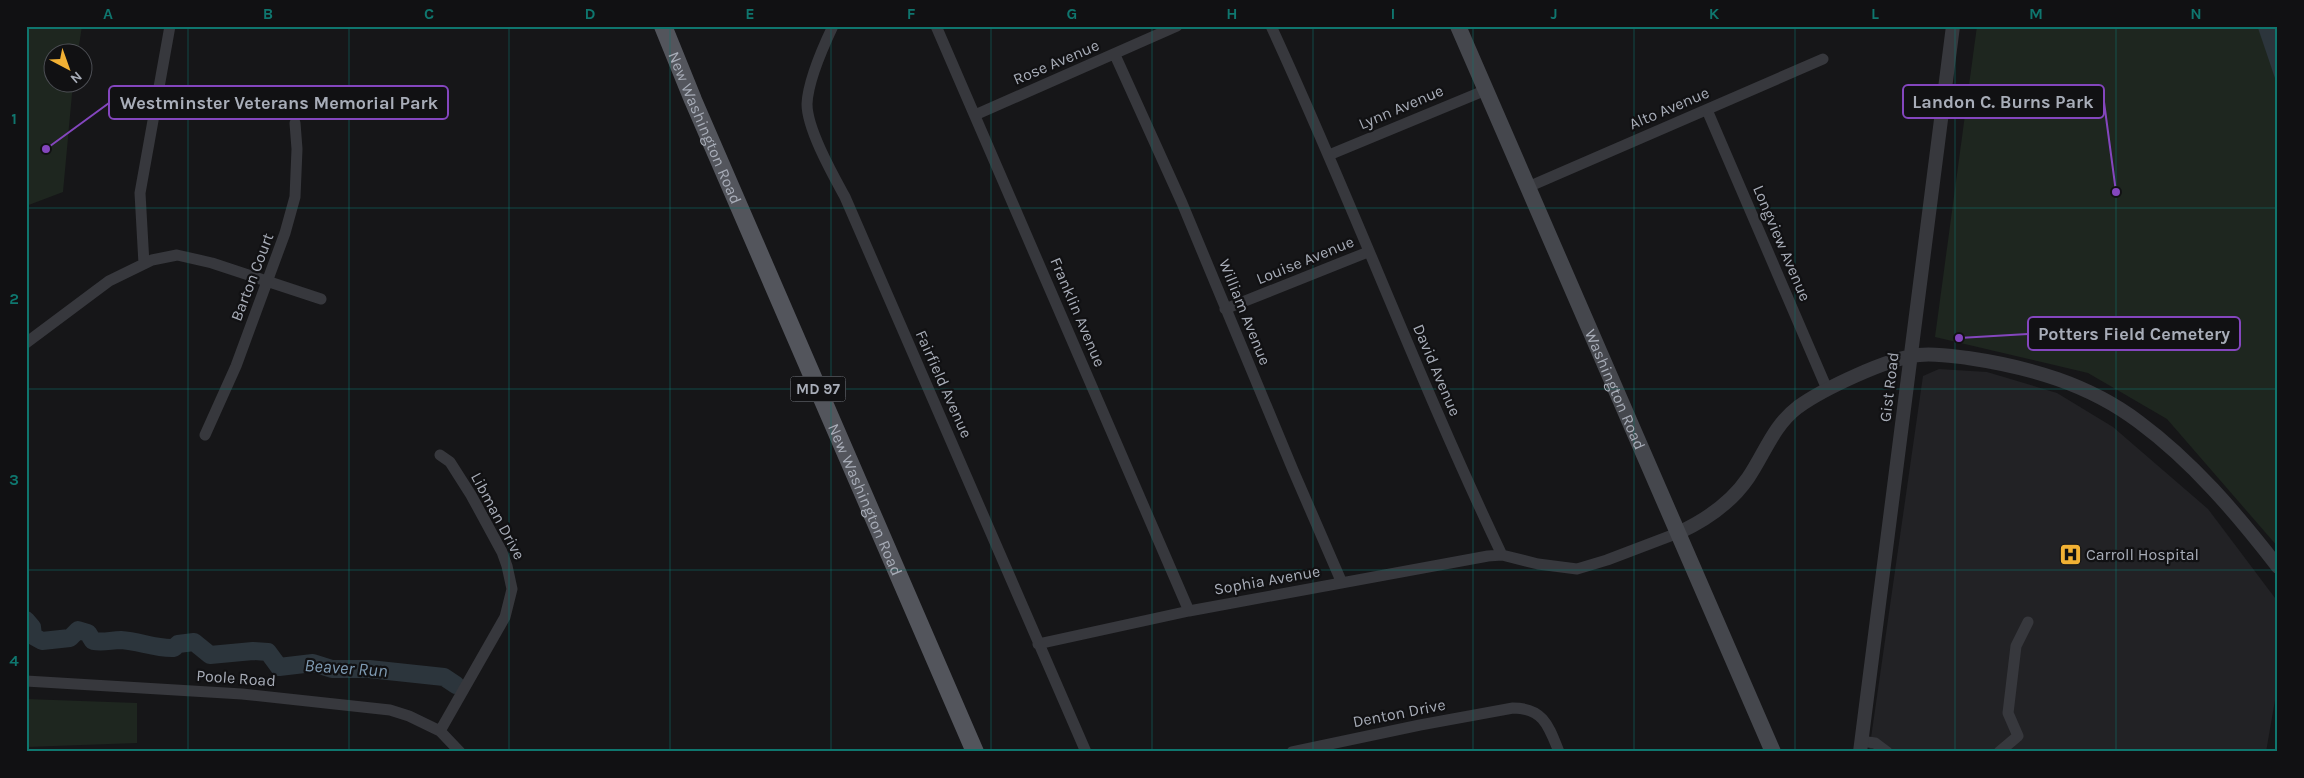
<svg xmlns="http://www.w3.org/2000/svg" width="2304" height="778" font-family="Karla,sans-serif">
  <rect width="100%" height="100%" fill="#161618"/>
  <path fill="#222225" d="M 1939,369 L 1987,372 L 2057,393 L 2113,427 L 2208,509 L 2278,602 L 2278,683 L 2266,752 L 1869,752 L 1923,376 Z"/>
  <path fill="#1e261f" d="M 26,26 L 82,26 L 78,52 L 52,52 L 52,82 L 73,83 L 63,192 L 26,206 Z
    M 1977,26 L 2278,26 L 2278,547 L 2167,419 L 2088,373 L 1935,337 Z
    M 26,699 L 137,703 L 137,743 L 26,747 Z"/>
  <path fill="#2c353c" d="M 2258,26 L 2278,26 L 2278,87 L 2258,28 Z"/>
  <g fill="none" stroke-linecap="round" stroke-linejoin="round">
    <path stroke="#2c353c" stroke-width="18" d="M 26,620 L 32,627 L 33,636 L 42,641 L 70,638 L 78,630 L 88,633 L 93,641 C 104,643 111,640 121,640 C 139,641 156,649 174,648 L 178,644 L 194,642 L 210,655 L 253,651 L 268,652 L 279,667 L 313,663 L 332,669 L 369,669 L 444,677 L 456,685"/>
    <path stroke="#37383d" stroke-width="11" d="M 833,26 C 823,47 808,80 807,104 C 807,129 833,175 845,197 L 1086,752
      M 936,26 L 1189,611
      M 1271,26 C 1352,201 1419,381 1502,555
      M 1115,55 L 1182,203 L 1293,470 L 1342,583
      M 1707,110 L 1827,389
      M 975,115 L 1177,26
      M 1329,155 L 1486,90
      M 1528,187 L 1823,59
      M 144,264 L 140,193 L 170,26
      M 1225,309 L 1368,252
      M 26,343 L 109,281 L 152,260 L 177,255 L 212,263 L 321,299
      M 205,435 L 236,366 L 285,233 L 295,197 L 297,149 L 295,123
      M 1038,644 L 1189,611 L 1488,556 L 1502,555 L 1538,564 L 1577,569 L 1607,560 L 1678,533
      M 26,681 L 242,694 L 390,710 L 409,716 L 440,731 L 460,752
      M 440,731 L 505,617 L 512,589 L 507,566 L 502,552 L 471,495 L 450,462 L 440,455
      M 1861,741 L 1875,743 L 1887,752
      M 1292,752 L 1420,725 L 1513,708 C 1544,708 1549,727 1559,752
      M 1999,752 L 2018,736 L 2008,713 L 2016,646 L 2028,622"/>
    <path stroke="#37383d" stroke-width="14" d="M 1678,533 C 1706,520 1731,503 1748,478 C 1765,453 1773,426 1798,407 C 1823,389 1888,358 1919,355 C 1934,353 1952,356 1968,358 C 2029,367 2089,384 2139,422 C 2193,462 2237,514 2278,567
      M 1860,752 L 1953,26"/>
    <path stroke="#45474d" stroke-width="16" id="s1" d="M 1458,26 L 1773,752"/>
    <path stroke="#53555c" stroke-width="18" id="s2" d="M 663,26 L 693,100 L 975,752"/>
  </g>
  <path fill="none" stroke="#0f766e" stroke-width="1" stroke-opacity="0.55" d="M 188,26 L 188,752M 349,26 L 349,752M 509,26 L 509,752M 670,26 L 670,752M 831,26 L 831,752M 991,26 L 991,752M 1152,26 L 1152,752M 1313,26 L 1313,752M 1473,26 L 1473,752M 1634,26 L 1634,752M 1795,26 L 1795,752M 1955,26 L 1955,752M 2116,26 L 2116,752M 26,208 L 2278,208M 26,389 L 2278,389M 26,570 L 2278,570"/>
  <defs>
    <symbol id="hospital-square" viewBox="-11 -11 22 22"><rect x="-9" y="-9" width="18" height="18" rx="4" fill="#f2b134" stroke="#111113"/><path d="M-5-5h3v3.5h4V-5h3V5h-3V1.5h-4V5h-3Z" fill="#111"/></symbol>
  </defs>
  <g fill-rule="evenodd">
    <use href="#hospital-square" x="2058" y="542" width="25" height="25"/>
  </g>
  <g text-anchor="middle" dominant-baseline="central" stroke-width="4.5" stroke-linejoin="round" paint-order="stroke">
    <rect fill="#111113" stroke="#7b7e86" stroke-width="1" x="790.5" y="376.5" width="55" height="25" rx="4"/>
    <g font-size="15" font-weight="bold" fill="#a8adb8">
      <text x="818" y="389">MD 97</text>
    </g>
    <g font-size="16" fill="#a8adb8" stroke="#111113">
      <text transform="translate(1056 62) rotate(-23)">Rose Avenue</text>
      <text transform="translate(1401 107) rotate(-23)">Lynn Avenue</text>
      <text transform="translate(1669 108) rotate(-23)">Alto Avenue</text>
      <text stroke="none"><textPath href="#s2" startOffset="110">New Washington Road</textPath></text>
      <text transform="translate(1782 243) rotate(67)">Longview Avenue</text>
      <text transform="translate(1305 260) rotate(-22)">Louise Avenue</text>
      <text transform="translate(252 277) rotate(-69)">Barton Court</text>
      <text transform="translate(1078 312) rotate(67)">Franklin Avenue</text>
      <text transform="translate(1245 312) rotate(68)">William Avenue</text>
      <text transform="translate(1437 370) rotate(67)">David Avenue</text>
      <text transform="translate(944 384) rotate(66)">Fairfield Avenue</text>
      <text transform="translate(1889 387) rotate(-83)">Gist Road</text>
      <text stroke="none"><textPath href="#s1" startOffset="396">Washington Road</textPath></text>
      <text stroke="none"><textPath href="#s2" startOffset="515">New Washington Road</textPath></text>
      <text transform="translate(498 516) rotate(62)">Libman Drive</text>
      <text transform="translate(1267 580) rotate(-10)">Sophia Avenue</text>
      <text transform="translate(236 678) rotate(4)">Poole Road</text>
      <text transform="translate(1399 713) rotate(-11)">Denton Drive</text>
    </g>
    <g font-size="16" fill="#a8adb8" stroke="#111113" text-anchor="start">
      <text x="2086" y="554">Carroll Hospital</text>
    </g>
    <g font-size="18" font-style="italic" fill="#7f9bb3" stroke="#111113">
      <text transform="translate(346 668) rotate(4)">Beaver Run</text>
    </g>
  </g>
  <path fill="none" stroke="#8446be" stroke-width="2" d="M2116 192L2104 102M46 149L109 103M1959 338L2028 334"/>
  <g fill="#8446be" stroke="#111113" stroke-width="2">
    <circle cx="2116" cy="192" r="5"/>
    <circle cx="46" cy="149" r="5"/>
    <circle cx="1959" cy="338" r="5"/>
  </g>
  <g fill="#111113" stroke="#8446be" stroke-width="2">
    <rect x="1903" y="85" width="201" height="33" rx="5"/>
    <rect x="109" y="86" width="339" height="33" rx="5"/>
    <rect x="2028" y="317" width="212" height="33" rx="5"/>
  </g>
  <g font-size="18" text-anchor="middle" font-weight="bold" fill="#a8adb8">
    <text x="2003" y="108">Landon C. Burns Park</text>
    <text x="279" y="109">Westminster Veterans Memorial Park</text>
    <text x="2134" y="340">Potters Field Cemetery</text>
  </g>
  <rect width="2304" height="778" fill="none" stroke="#111113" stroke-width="55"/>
  <g transform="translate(68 68) rotate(139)"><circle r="24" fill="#111113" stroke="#4d4f55"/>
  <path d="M0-4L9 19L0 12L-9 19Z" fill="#f2b134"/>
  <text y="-8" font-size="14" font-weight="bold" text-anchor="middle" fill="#a8adb8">N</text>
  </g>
  <rect x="28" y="28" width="2248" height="722" fill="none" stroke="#0f766e" stroke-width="2"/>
  <g font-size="16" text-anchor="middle" font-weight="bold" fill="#0f766e">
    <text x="108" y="19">A</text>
    <text x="268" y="19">B</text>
    <text x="429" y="19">C</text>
    <text x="590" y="19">D</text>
    <text x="750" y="19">E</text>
    <text x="911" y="19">F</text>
    <text x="1072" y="19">G</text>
    <text x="1232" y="19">H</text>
    <text x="1393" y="19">I</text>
    <text x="1554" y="19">J</text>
    <text x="1714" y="19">K</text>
    <text x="1875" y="19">L</text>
    <text x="2036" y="19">M</text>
    <text x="2196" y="19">N</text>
    <text x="14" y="124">1</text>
    <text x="14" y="304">2</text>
    <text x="14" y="485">3</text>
    <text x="14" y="666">4</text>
  </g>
</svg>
